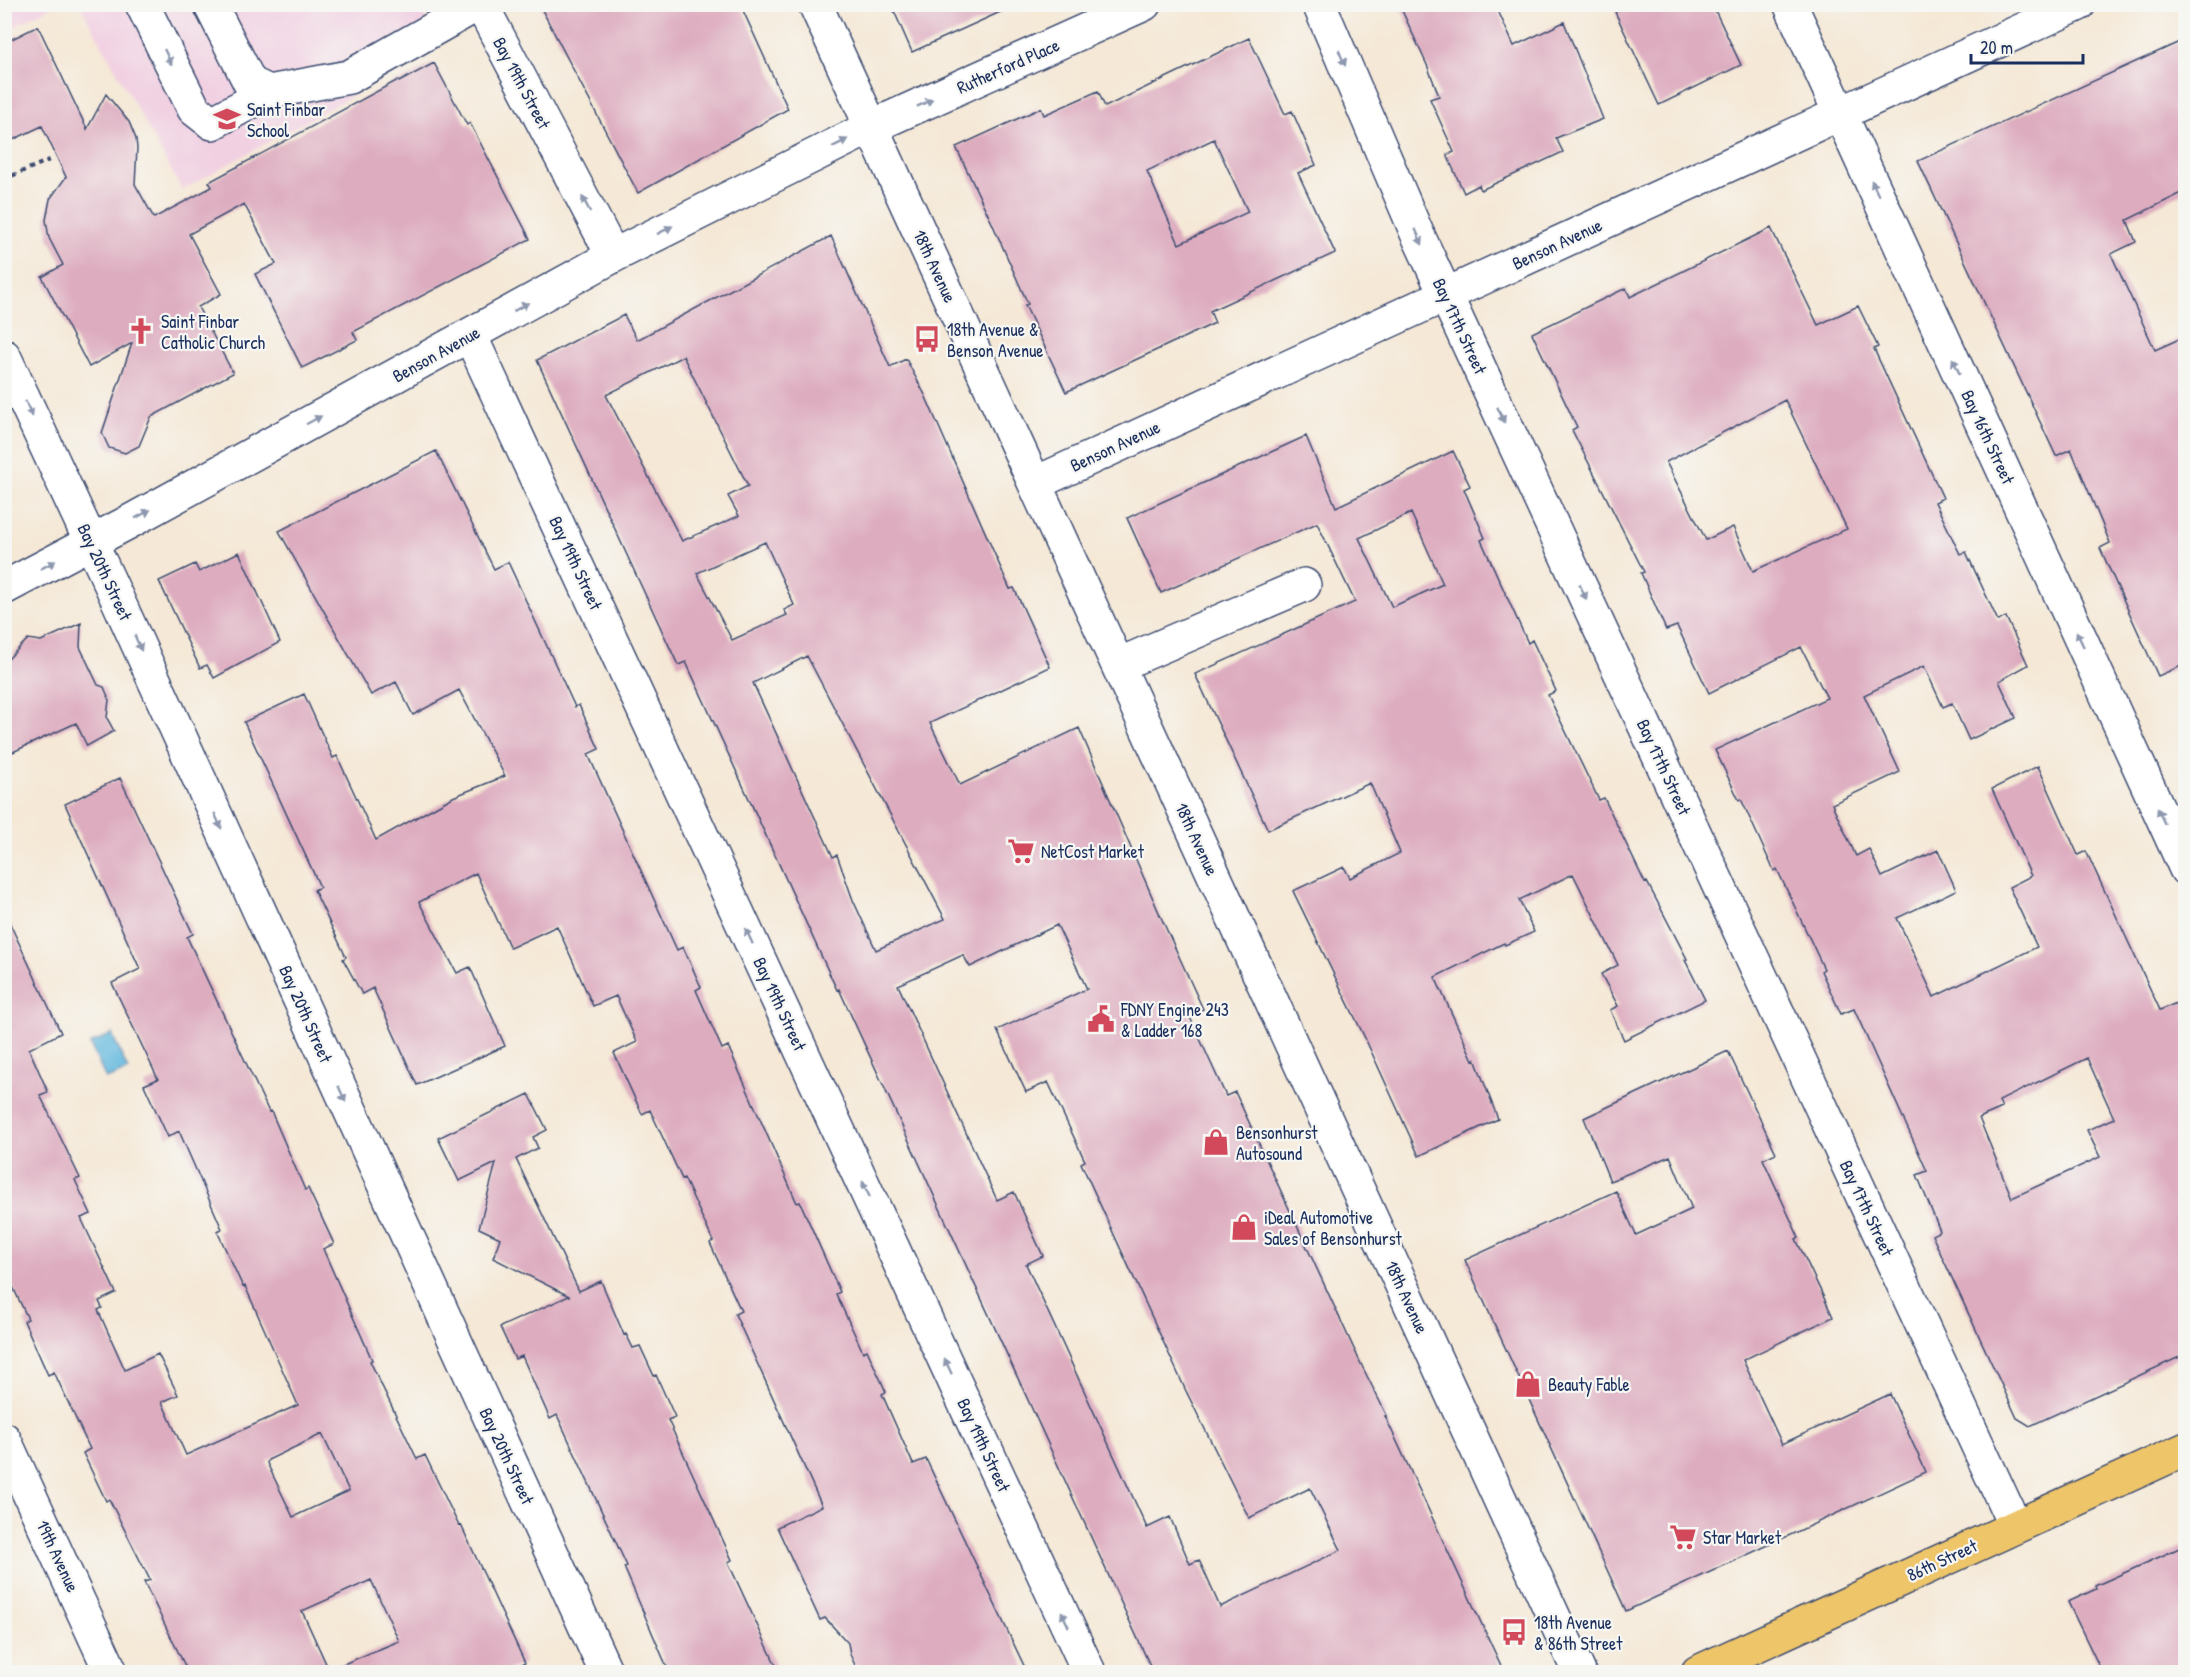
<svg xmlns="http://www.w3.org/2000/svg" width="2190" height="1677" font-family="'Patrick Hand',sans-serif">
  <rect width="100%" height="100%" fill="#f6f6f2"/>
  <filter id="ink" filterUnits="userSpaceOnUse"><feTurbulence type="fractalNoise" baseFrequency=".0167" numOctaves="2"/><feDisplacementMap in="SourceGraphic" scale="12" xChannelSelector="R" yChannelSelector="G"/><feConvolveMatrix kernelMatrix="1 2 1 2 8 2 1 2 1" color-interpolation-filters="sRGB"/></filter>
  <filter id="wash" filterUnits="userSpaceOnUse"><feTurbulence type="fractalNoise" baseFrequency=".008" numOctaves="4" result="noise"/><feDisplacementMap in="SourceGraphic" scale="24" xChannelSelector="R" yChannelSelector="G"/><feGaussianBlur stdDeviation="1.35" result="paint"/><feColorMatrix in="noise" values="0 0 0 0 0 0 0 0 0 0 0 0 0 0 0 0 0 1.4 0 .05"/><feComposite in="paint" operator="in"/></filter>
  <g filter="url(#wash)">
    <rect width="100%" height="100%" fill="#f5e8d6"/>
    <path fill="#f1d0e2" d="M 5,4 L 55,4 L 55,5 L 5,31 Z
      M 80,5 L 418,5 L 440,47 L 182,190 Z"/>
    <path fill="#61b8de" stroke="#3e749e" stroke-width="1.5" d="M 112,1034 L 128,1070 L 106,1079 L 90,1044 Z"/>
    <g id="blocks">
      <path fill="#ddacbf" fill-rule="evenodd" d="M 539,4 L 740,4 L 788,109 L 638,193 Z
        M 891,4 L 1018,4 L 912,52 Z
        M 1399,4 L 1495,4 L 1514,46 L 1564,22 L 1603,119 L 1556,138 L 1563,152 L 1481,190 L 1479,185 L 1464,193 L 1447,155 L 1454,152 L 1430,99 L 1439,96 L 1427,65 Z
        M 1632,4 L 1712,4 L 1741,65 L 1659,105 L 1615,12 Z
        M 38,26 L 87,129 L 106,94 L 129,122 L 136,139 L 137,148 L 135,184 L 154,218 L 212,187 L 209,182 L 398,80 L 399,82 L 434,63 L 467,125 L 470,123 L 530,239 L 353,332 L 357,340 L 302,368 L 255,274 L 276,264 L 244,204 L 189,234 L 221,294 L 198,307 L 233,373 L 151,417 L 139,446 L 125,453 L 109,448 L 102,433 L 132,343 L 89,367 L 42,277 L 63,265 L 49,238 L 46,220 L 50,199 L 66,177 L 42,126 L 4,144 L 4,43 Z
        M 1249,38 L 1285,114 L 1292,111 L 1316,165 L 1298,173 L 1335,253 L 1210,311 L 1215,323 L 1066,392 L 1025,305 L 1028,304 L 992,223 L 956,147 L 1041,108 L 1044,115 L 1098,91 L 1105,107 ZM 1214,139 L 1248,212 L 1179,244 L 1147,171 Z
        M 2186,39 L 2186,191 L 2127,220 L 2136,242 L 2111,254 L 2155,350 L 2186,336 L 2186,664 L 2158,676 L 2100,548 L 2110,543 L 2071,449 L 2056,456 L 1918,161 Z
        M 1771,228 L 1818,325 L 1858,306 L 1878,347 L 1874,349 L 1943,498 L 1935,502 L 1960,554 L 1966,552 L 1998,621 L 2006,617 L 2028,665 L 1999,681 L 2016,718 L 1969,740 L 1952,703 L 1943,707 L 1924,666 L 1864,695 L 1900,772 L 1832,804 L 1856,856 L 1869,849 L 1882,877 L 1938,850 L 1956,890 L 1897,918 L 1934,997 L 2037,947 L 2009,887 L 2031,876 L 1992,789 L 2038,766 L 2078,855 L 2086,851 L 2160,1010 L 2186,999 L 2186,1354 L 2030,1426 L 2017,1418 L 1932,1235 L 1940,1231 L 1917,1175 L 1927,1171 L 1854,1009 L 1841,1014 L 1821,971 L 1824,969 L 1777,869 L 1774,871 L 1741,799 L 1739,800 L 1715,750 L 1827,698 L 1801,647 L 1709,693 L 1677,626 L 1666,630 L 1641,573 L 1644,572 L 1572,430 L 1577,427 L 1532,333 L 1626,288 L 1630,297 ZM 1785,400 L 1847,529 L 1753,571 L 1733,527 L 1706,540 L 1666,462 ZM 2087,1058 L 2114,1118 L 2087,1130 L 2100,1157 L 2012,1198 L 1979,1118 L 2002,1108 L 1999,1101 Z
        M 831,236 L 890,367 L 906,359 L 925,395 L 1010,589 L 1014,588 L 1050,667 L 930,723 L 960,785 L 1079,728 L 1160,915 L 1203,1009 L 1189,1015 L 1226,1096 L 1235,1092 L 1361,1364 L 1387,1416 L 1385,1416 L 1504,1672 L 1153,1672 L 839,989 L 837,990 L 686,662 L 678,665 L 638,579 L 537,360 L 624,315 L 637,340 ZM 683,356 L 748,486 L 728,496 L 739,516 L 682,541 L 606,395 ZM 765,542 L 794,605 L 784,610 L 787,615 L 732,640 L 697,573 ZM 807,656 L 945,919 L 876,950 L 853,900 L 837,855 L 833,857 L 753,683 ZM 1057,925 L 1087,989 L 997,1030 L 1026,1092 L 1048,1082 L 1085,1161 L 1081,1163 L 1186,1391 L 1249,1518 L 1310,1488 L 1341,1550 L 1220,1607 L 1199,1560 L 1190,1564 L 1170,1517 L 1147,1528 L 1026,1264 L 1043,1256 L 1014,1192 L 997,1200 L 898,985 L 963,955 L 970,967 Z
        M 1306,436 L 1336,507 L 1453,451 L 1470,486 L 1464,489 L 1485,538 L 1481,540 L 1528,643 L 1532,640 L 1556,691 L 1548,695 L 1599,800 L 1604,798 L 1645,883 L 1647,882 L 1687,959 L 1685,960 L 1705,1000 L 1624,1040 L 1610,1010 L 1618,1006 L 1601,974 L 1618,965 L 1573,874 L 1519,900 L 1534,932 L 1505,945 L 1504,943 L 1435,977 L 1473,1060 L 1475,1059 L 1498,1119 L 1419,1156 L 1365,1038 L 1293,891 L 1344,867 L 1350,878 L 1400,853 L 1370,783 L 1268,830 L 1195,674 L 1355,602 L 1317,523 L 1161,593 L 1127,518 ZM 1411,513 L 1443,584 L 1392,607 L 1359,538 Z
        M 436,451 L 494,569 L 508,562 L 575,707 L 579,705 L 599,749 L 588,754 L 677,950 L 683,947 L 701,987 L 696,990 L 722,1049 L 728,1046 L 797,1203 L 800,1202 L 840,1292 L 836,1294 L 863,1352 L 867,1350 L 886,1392 L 882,1394 L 913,1464 L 926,1459 L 1027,1672 L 858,1672 L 850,1654 L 848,1643 L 825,1618 L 820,1620 L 777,1527 L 822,1506 L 735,1314 L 741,1311 L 710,1243 L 713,1241 L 684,1178 L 682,1179 L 650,1110 L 642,1114 L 614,1053 L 637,1042 L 616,996 L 593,1006 L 557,926 L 510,948 L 476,873 L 419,902 L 457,973 L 470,967 L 505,1046 L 417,1085 L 373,988 L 362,994 L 343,959 L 346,957 L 314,890 L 320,887 L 244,722 L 304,694 L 333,758 L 337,756 L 376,840 L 453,797 L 505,776 L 459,690 L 413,715 L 396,682 L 371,695 L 279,531 Z
        M 239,552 L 280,642 L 214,678 L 207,665 L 200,668 L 159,581 L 195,564 L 199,572 Z
        M 81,623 L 80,647 L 98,685 L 104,687 L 109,699 L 107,718 L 114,731 L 87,746 L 76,723 L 4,756 L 4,663 L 28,639 L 41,641 Z
        M 120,778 L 193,934 L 187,937 L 269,1112 L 271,1111 L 305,1190 L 308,1188 L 334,1244 L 323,1249 L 372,1360 L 370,1361 L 417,1459 L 425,1455 L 459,1526 L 461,1525 L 525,1663 L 505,1672 L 188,1672 L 144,1582 L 150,1580 L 109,1499 L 106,1501 L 83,1453 L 90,1449 L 54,1372 L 48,1375 L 24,1321 L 28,1319 L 4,1268 L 4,911 L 61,1033 L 29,1049 L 48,1092 L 40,1095 L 80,1178 L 75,1180 L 91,1214 L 81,1218 L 116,1293 L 99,1301 L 102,1308 L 98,1310 L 125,1370 L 158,1354 L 178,1395 L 162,1402 L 186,1455 L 298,1405 L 245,1286 L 243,1287 L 217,1231 L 222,1229 L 179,1131 L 168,1137 L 144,1085 L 158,1079 L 112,983 L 140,969 L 65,804 ZM 322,1434 L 349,1491 L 293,1517 L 267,1463 L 268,1460 ZM 371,1580 L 399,1641 L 329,1670 L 302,1611 Z
        M 1728,1051 L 1776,1153 L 1763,1159 L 1799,1238 L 1796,1239 L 1833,1317 L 1743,1360 L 1782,1444 L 1890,1394 L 1926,1472 L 1626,1611 L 1465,1260 L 1616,1191 L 1636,1235 L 1692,1209 L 1670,1156 L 1610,1181 L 1584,1118 Z
        M 529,1094 L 547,1130 L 533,1137 L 538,1148 L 516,1159 L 579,1291 L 601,1281 L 624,1335 L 626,1334 L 633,1348 L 640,1346 L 654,1376 L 656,1375 L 675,1417 L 668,1420 L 732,1560 L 728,1562 L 779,1672 L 669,1672 L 624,1567 L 627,1566 L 557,1415 L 550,1419 L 522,1356 L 515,1359 L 500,1327 L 569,1296 L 493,1258 L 500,1238 L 479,1228 L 496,1163 L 459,1181 L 438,1138 Z
        M 2186,1545 L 2186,1672 L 2102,1672 L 2068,1602 L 2096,1589 L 2095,1586 Z"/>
    </g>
  </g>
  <g filter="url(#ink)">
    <use href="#blocks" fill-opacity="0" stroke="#3c4b70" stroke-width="1.5"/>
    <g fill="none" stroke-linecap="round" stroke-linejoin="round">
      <defs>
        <path id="minor" d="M 142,4 L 194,109 L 212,123 L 269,92 L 349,77 L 478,4
          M 210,4 L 250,83 L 269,92
          M 481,4 L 613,256
          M 815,4 L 1579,1672
          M 1319,4 L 1416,231 L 2015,1526
          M 1790,4 L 2186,869
          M 470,335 L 1089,1672
          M 4,356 L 110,583 L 606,1672
          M 1036,483 L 2079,4
          M 4,588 L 129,522 L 613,256 L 871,127 L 1144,4
          M 1118,665 L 1304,585
          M 4,1439 L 111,1672"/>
        <path id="major" d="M 1698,1672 L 2186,1449"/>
      </defs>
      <use href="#minor" stroke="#3c4b70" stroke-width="36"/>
      <use href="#major" stroke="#3c4b70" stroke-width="36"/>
      <path stroke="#3c4b70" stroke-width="4" stroke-dasharray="4.5 4.5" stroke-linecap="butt" d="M 4,179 L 52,159"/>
      <use href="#minor" stroke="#fff" stroke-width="33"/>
      <use href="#major" stroke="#eec569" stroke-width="33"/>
    </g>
    <defs><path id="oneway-solid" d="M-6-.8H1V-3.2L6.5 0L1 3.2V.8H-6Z" transform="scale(1.5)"/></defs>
    <g fill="#8d97ae">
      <use href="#oneway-solid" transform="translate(168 57) rotate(64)"/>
      <use href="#oneway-solid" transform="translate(1342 58) rotate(67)"/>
      <use href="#oneway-solid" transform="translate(925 103) rotate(-24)"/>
      <use href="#oneway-solid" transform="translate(840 143) rotate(-27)"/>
      <use href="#oneway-solid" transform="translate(1875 188) rotate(-115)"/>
      <use href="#oneway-solid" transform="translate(586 204) rotate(-118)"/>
      <use href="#oneway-solid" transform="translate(665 230) rotate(-27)"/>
      <use href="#oneway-solid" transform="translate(1419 237) rotate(66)"/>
      <use href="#oneway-solid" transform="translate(521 307) rotate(-29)"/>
      <use href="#oneway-solid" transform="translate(1956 366) rotate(-115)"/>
      <use href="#oneway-solid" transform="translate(29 409) rotate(65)"/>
      <use href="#oneway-solid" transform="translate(1501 415) rotate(65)"/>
      <use href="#oneway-solid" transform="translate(314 420) rotate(-28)"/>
      <use href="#oneway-solid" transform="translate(143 514) rotate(-29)"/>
      <use href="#oneway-solid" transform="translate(48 565) rotate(-27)"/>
      <use href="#oneway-solid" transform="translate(1583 592) rotate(65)"/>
      <use href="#oneway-solid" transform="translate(2080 639) rotate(-115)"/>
      <use href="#oneway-solid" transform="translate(138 643) rotate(66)"/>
      <use href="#oneway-solid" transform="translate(2161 816) rotate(-115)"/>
      <use href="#oneway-solid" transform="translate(218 821) rotate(66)"/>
      <use href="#oneway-solid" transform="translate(749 936) rotate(-115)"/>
      <use href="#oneway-solid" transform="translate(342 1094) rotate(66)"/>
      <use href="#oneway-solid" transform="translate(866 1189) rotate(-115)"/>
      <use href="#oneway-solid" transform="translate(948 1366) rotate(-115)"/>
      <use href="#oneway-solid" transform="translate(1065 1619) rotate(-115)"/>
    </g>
  </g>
  <defs>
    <symbol id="school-bare" viewBox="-9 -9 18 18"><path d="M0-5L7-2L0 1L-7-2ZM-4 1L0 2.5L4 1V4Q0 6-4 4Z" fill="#d1495b" stroke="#f6f6f2" stroke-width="2.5" paint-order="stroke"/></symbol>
    <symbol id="church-bare" viewBox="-9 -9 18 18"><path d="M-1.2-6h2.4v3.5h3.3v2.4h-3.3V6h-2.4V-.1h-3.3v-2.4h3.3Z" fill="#d1495b" stroke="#f6f6f2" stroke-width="2.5" paint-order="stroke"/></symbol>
    <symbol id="bus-bare" viewBox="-9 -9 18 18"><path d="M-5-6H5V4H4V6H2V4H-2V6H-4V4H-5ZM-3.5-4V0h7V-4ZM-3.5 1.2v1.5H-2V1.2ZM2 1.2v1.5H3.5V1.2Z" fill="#d1495b" stroke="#f6f6f2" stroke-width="2.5" paint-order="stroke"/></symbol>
    <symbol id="supermarket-bare" viewBox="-9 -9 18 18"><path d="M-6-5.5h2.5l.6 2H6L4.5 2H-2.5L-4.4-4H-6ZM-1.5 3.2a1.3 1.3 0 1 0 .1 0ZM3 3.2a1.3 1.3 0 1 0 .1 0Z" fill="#d1495b" stroke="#f6f6f2" stroke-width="2.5" paint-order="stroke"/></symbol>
    <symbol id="civic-bare" viewBox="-9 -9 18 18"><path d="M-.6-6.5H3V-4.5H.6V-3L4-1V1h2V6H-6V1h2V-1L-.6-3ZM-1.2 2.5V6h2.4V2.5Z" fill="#d1495b" stroke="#f6f6f2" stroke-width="2.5" paint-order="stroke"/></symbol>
    <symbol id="shop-bare" viewBox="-9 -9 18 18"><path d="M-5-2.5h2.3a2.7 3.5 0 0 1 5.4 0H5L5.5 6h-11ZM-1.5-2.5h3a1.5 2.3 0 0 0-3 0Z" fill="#d1495b" stroke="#f6f6f2" stroke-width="2.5" paint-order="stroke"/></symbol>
  </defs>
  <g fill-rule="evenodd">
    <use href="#school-bare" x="208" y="100" width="38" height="38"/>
    <use href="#church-bare" x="122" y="312" width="38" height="38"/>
    <use href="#bus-bare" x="908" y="320" width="38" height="38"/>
    <use href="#supermarket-bare" x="1002" y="832" width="38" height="38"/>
    <use href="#civic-bare" x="1082" y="1000" width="38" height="38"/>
    <use href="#shop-bare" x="1197" y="1123" width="38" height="38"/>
    <use href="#shop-bare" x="1225" y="1208" width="38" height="38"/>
    <use href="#shop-bare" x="1509" y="1365" width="38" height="38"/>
    <use href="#supermarket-bare" x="1664" y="1518" width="38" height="38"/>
    <use href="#bus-bare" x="1495" y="1613" width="38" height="38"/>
  </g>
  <g text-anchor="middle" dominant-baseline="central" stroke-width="4.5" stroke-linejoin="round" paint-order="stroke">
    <g font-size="18" fill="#1b2f5e" stroke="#f6f6f2">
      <text transform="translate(1008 66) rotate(-24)">Rutherford Place</text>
      <text transform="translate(522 83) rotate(62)">Bay 19th Street</text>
      <text transform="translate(1557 244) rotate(-25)">Benson Avenue</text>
      <text transform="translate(935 266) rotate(65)">18th Avenue</text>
      <text transform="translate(1460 326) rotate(65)">Bay 17th Street</text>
      <text transform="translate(436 354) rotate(-29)">Benson Avenue</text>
      <text transform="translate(1988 437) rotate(65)">Bay 16th Street</text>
      <text transform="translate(1115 446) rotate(-25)">Benson Avenue</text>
      <text transform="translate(576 563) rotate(65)">Bay 19th Street</text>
      <text transform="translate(105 572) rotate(65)">Bay 20th Street</text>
      <text transform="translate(1664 767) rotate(65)">Bay 17th Street</text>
      <text transform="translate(1197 839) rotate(65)">18th Avenue</text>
      <text transform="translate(780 1004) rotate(65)">Bay 19th Street</text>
      <text transform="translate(306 1014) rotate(66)">Bay 20th Street</text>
      <text transform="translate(1867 1208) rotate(65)">Bay 17th Street</text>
      <text transform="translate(1407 1297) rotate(65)">18th Avenue</text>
      <text transform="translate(984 1445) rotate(65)">Bay 19th Street</text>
      <text transform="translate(507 1456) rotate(65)">Bay 20th Street</text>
      <text transform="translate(58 1556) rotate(65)">19th Avenue</text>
      <text transform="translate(1942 1560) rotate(-25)">86th Street</text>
    </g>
    <g font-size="18" fill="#1b2f5e" stroke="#f6f6f2" text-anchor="start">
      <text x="247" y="109">Saint Finbar<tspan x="247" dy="21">School</tspan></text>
      <text x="161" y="321">Saint Finbar<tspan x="161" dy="21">Catholic Church</tspan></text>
      <text x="947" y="329">18th Avenue &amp;<tspan x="947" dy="21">Benson Avenue</tspan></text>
      <text x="1041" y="851">NetCost Market</text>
      <text x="1121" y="1009">FDNY Engine 243<tspan x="1121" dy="21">&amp; Ladder 168</tspan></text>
      <text x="1236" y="1132">Bensonhurst<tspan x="1236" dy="21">Autosound</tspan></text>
      <text x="1264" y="1217">iDeal Automotive<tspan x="1264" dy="21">Sales of Bensonhurst</tspan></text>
      <text x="1548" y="1384">Beauty Fable</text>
      <text x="1703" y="1537">Star Market</text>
      <text x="1534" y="1622">18th Avenue<tspan x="1534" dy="21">&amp; 86th Street</tspan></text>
    </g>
  </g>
  <rect width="2190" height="1677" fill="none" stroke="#f6f6f2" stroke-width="24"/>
  <path d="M1971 54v9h112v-9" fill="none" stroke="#1b2f5e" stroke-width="3"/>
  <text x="1980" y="54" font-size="18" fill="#1b2f5e" stroke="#f6f6f2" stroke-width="4.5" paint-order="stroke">20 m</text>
</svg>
